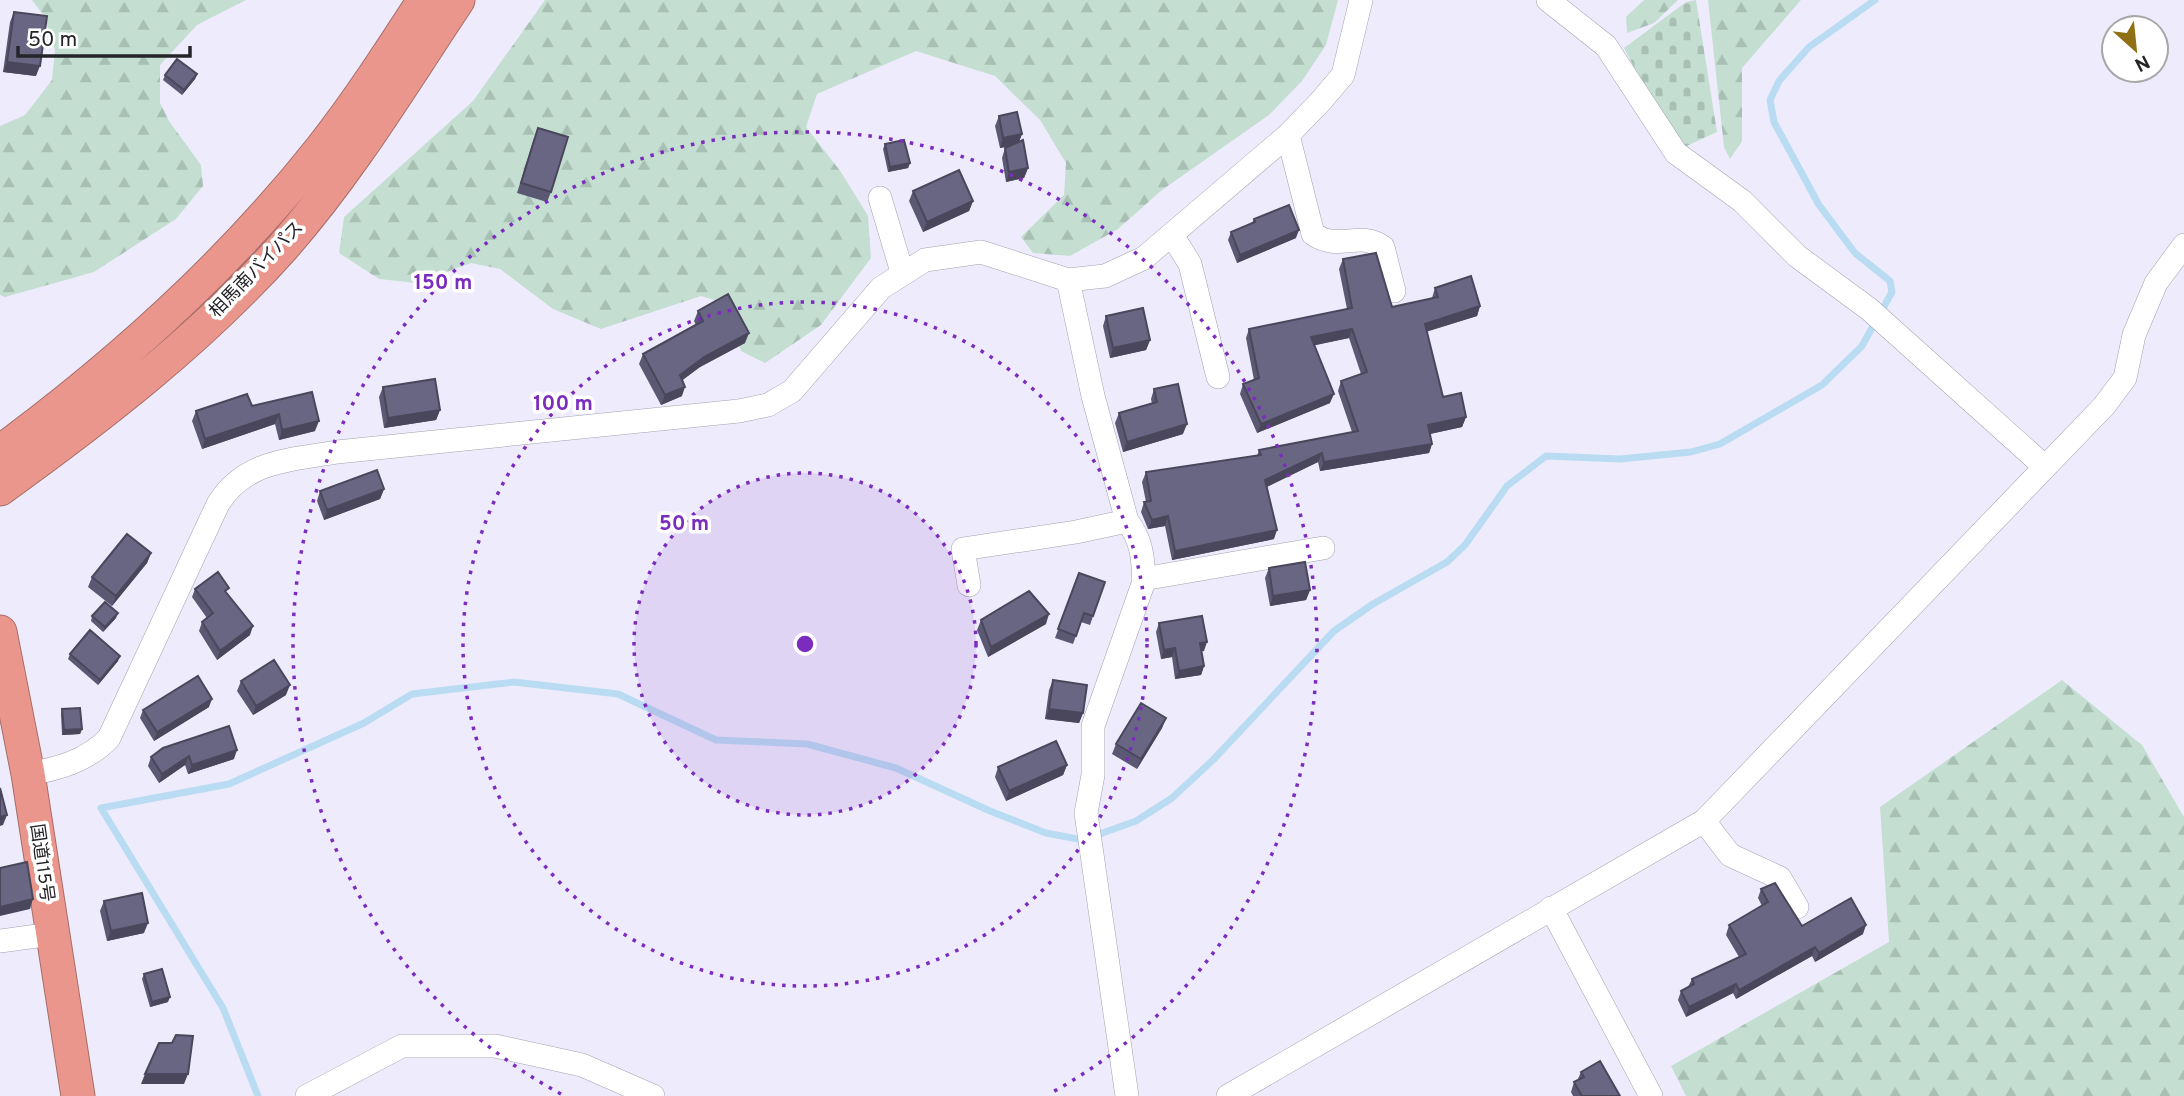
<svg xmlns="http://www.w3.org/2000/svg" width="2184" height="1096" font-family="Overpass,'Noto Sans JP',sans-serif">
  <defs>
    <pattern id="forest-firs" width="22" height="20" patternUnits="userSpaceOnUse" patternTransform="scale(1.75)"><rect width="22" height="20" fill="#c4dfd1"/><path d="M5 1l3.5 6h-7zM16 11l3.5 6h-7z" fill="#a8bfb3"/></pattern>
    <pattern id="cemetery-stones" width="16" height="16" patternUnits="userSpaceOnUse" patternTransform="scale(1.75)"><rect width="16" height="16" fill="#c4dfd1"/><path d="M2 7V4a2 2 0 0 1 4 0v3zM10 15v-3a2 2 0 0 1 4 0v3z" fill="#a8bfb3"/></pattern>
  </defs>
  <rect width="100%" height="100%" fill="#eeecfc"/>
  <path fill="url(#forest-firs)" d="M 32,0 L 246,0 L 197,25 L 160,65 L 160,103 L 169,121 L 201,165 L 203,186 L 176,219 L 94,272 L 5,297 L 0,295 L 0,126 L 25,115 L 52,80 L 55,50 L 44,16 Z
    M 545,0 L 1338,0 L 1326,45 L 1302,81 L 1269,115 L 1162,190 L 1118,229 L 1070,256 L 1033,253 L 1021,237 L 1064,195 L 1066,163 L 1040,120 L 995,76 L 916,51 L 817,94 L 806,127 L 841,172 L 868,216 L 871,258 L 821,325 L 765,363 L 741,351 L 727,304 L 701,296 L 601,329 L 553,309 L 500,269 L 471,263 L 416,283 L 379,279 L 339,253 L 344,217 L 473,101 Z
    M 1644,0 L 1678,0 L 1654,23 L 1627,33 L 1626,17 Z
    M 1708,0 L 1801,0 L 1742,68 L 1742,141 L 1730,159 L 1724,147 Z
    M 2062,680 L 2142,745 L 2184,817 L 2184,1096 L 1686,1096 L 1671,1066 L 1889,942 L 1880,807 Z"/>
  <path fill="url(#cemetery-stones)" d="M 1696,0 L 1717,132 L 1678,150 L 1624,48 L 1686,2 Z"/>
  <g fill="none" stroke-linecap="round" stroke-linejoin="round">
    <path stroke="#badcf2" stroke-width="7" d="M 258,1096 L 223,1008 L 101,808 L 229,784 L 364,723 L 412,694 L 514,682 L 618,694 L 716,740 L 807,744 L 896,768 L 990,811 L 1046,833 L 1083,840 L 1136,821 L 1172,798 L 1213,760 L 1334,631 L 1373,604 L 1447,562 L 1465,545 L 1507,486 L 1546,456 L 1620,459 L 1691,452 L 1720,444 L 1822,385 L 1862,346 L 1892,292 L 1890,281 L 1855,253 L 1819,205 L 1774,122 L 1770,100 L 1779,81 L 1809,47 L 1875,0"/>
    <defs>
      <path id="minor" d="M 1548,0 L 1606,46 L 1676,153 L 1742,201 L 1797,256 L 1869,309 L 2044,466
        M 1288,135 L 1313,234 C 1340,252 1358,230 1383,247 L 1394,291
        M 880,198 L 902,272
        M 1172,235 L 1190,264 L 1218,377
        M 1068,280 L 1093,396 L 1127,521 C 1142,540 1144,560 1143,584 L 1093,726 L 1093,775 L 1086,813 L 1127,1096
        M 1143,579 L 1323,548
        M 969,585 L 963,549 L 1076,532 L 1127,521
        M 28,774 C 58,769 87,761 109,738 L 218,504 C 245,460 291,460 337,452 L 739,411 L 768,405 L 792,391 L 881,288 L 925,260 L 981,252 L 1068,280 L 1105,276 L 1144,258 L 1288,135 L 1320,102 L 1343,75 L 1361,0
        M 1704,821 L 1730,855 L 1780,878 L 1797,907
        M 1551,908 L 1651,1096
        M 0,941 L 51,934
        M 307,1096 L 402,1046 L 495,1046 L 582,1065 L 653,1096
        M 1228,1096 L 1704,821 L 2104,406 L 2125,378 L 2134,335 L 2156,283 L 2184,245"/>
      <path id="highway" d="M 0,452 C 118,365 230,264 321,149 C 358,102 391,51 424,0
        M 0,489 C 100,417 200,340 283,247 C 350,171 402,84 458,0
        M 0,632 L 28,774 L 78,1096"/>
    </defs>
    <use href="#minor" stroke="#a2a1af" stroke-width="24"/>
    <use href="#highway" stroke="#a56e69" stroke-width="35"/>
    <use href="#minor" stroke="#fff" stroke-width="23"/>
    <use href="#highway" stroke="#eb968c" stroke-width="33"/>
  </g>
  <path fill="#5a5872" d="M 14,12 L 36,76 L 3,72 L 10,22 Z
    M 197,74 L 195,79 L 182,95 L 163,80 L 165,75 Z
    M 999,116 L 1022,134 L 1019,142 L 1028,168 L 1024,178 L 1006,182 L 1002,158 L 1005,148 L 1011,146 L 1000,148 L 995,126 Z
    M 534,138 L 551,192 L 547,202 L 517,193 Z
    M 885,144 L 910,163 L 908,168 L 888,172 L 883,149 Z
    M 913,191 L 973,201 L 969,211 L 923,232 L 909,201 Z
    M 1254,219 L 1296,238 L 1237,263 L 1228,240 L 1231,232 L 1252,223 Z
    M 1343,259 L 1392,307 L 1432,298 L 1435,288 L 1480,306 L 1477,316 L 1426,332 L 1443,397 L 1466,417 L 1462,427 L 1430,434 L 1432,444 L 1429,453 L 1320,471 L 1318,462 L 1266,487 L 1274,539 L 1172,560 L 1165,526 L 1148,529 L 1141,512 L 1144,502 L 1146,502 L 1142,482 L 1146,472 L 1257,456 L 1259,450 L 1352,432 L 1338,391 L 1341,381 L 1361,374 L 1349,338 L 1314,345 L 1330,403 L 1257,433 L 1240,394 L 1243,384 L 1254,380 L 1246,338 L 1249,329 L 1347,309 L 1339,269 Z
    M 698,311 L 745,343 L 700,367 L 682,380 L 682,396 L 661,405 L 639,364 L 643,354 L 696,325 L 694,321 Z
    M 1106,316 L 1150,340 L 1146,350 L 1110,358 L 1103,326 Z
    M 383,387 L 440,410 L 436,420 L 384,428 L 379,397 Z
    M 1154,389 L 1183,434 L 1123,452 L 1115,423 L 1119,413 L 1152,404 L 1151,399 Z
    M 312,392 L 315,431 L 279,440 L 275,424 L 202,449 L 192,421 L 196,411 L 252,406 Z
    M 384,489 L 380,499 L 324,520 L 317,501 L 320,491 Z
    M 151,553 L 147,563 L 112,606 L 88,587 L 92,577 Z
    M 1269,568 L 1310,590 L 1306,600 L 1270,606 L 1265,578 Z
    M 1079,573 L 1105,582 L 1090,625 L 1081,622 L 1073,644 L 1055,638 Z
    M 195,589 L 250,635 L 217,660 L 199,631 L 202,622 L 207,618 L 192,597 Z
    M 92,616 L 116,618 L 103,632 L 91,621 Z
    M 981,620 L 1046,624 L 988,657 L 977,630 Z
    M 1159,623 L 1204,651 L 1201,651 L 1204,666 L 1201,675 L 1175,679 L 1172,657 L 1161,659 L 1156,632 Z
    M 70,654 L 118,661 L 98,685 L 68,659 Z
    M 1053,680 L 1083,713 L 1079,723 L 1045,719 L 1049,690 Z
    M 241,681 L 286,695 L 253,715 L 237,691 Z
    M 209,707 L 154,741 L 140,718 L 143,710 Z
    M 62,709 L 82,729 L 80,734 L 62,735 L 61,714 Z
    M 1166,718 L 1162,728 L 1137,769 L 1112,754 L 1116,744 Z
    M 163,748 L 234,759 L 188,774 L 185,765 L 159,783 L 148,766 L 151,757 Z
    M 1067,765 L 1063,775 L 1006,801 L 995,777 L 998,767 Z
    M 1761,889 L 1802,926 L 1863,934 L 1815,962 L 1812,956 L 1736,999 L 1733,993 L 1686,1017 L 1678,1000 L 1681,991 L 1688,987 L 1692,979 L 1739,957 L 1726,935 L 1729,925 L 1762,906 L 1758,898 Z
    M 104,901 L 144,933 L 107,941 L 100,911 Z
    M 144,974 L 168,1002 L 150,1007 L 142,979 Z
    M 1581,1072 L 1620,1096 L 1573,1096 L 1571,1092 L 1574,1082 L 1577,1081 Z"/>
  <path fill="#4a475c" d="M 7,62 L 40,66 L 36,76 L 3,72 Z
    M 197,74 L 195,79 L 182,95 L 184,90 Z
    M 1022,134 L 1018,144 L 1000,148 L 1003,138 Z
    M 910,163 L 908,168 L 888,172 L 890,167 Z
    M 1028,168 L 1024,178 L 1006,182 L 1009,172 Z
    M 973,201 L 969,211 L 923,232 L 927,222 Z
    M 1299,230 L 1296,238 L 1237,263 L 1240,255 Z
    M 1480,306 L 1477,316 L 1421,333 L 1425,324 Z
    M 1352,329 L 1349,338 L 1307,347 L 1311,337 Z
    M 749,333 L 745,343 L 700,367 L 676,385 L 680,375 L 704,357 Z
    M 1150,340 L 1146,350 L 1110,358 L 1113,348 Z
    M 685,387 L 682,396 L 661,405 L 665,395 Z
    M 1334,394 L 1330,403 L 1257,433 L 1261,424 Z
    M 440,410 L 436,420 L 384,428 L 388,418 Z
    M 279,414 L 275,424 L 202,449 L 205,439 Z
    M 1466,417 L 1462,427 L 1425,435 L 1428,425 Z
    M 319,421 L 315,431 L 279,440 L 282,430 Z
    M 1187,424 L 1183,434 L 1123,452 L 1127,442 Z
    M 1432,444 L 1429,453 L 1320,471 L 1324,462 Z
    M 1322,453 L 1318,462 L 1261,490 L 1265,480 Z
    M 384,489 L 380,499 L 324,520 L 327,510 Z
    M 1168,516 L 1165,526 L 1148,529 L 1152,520 Z
    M 1277,530 L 1274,539 L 1172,560 L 1175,551 Z
    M 151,553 L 147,563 L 112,606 L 116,596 Z
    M 1310,590 L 1306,600 L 1270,606 L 1273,596 Z
    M 118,613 L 116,618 L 103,632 L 105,627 Z
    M 1049,614 L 1046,624 L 988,657 L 991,647 Z
    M 253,626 L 250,635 L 217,660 L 220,651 Z
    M 1207,642 L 1204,651 L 1197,652 L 1200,643 Z
    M 1175,648 L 1172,657 L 1161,659 L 1164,650 Z
    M 120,656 L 118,661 L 98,685 L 100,680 Z
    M 1204,666 L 1201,675 L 1175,679 L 1179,671 Z
    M 290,685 L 286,695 L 253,715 L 256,706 Z
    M 212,699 L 209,707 L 154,741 L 157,732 Z
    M 1049,709 L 1083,713 L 1079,723 L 1045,719 Z
    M 1166,718 L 1162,728 L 1137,769 L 1141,759 Z
    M 82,729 L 80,734 L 62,735 L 64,730 Z
    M 237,750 L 234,759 L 188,774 L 192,765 Z
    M 189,756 L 185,765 L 159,783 L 162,774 Z
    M 1067,765 L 1063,775 L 1006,801 L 1009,791 Z
    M 7,815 L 3,825 L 0,826 L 0,817 Z
    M 33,899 L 30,909 L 0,916 L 0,907 Z
    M 148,923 L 144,933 L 107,941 L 111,931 Z
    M 1866,925 L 1863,934 L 1815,962 L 1819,953 Z
    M 1815,947 L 1812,956 L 1736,999 L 1739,990 Z
    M 1736,984 L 1733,993 L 1686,1017 L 1689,1007 Z
    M 170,997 L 168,1002 L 150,1007 L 152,1002 Z
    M 145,1074 L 188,1074 L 184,1084 L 141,1084 Z"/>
  <path fill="#696684" stroke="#4a475c" stroke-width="2" d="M 14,12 L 47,16 L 40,66 L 7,62 Z
    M 177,59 L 197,74 L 184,90 L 165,75 Z
    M 1017,112 L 1022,134 L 1003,138 L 999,116 Z
    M 538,128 L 568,137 L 551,192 L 521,183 Z
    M 904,140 L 910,163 L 890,167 L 885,144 Z
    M 1023,140 L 1028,168 L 1009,172 L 1005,148 Z
    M 959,170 L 973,201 L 927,222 L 913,191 Z
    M 1289,205 L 1299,230 L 1240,255 L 1231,232 L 1255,222 L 1254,219 Z
    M 1376,253 L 1392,307 L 1438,297 L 1435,288 L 1471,276 L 1480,306 L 1425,324 L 1443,397 L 1461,393 L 1466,417 L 1428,425 L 1432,444 L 1324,462 L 1322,453 L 1265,480 L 1277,530 L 1175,551 L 1168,516 L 1152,520 L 1144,502 L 1151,501 L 1146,472 L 1261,455 L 1259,450 L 1358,431 L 1341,381 L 1367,372 L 1352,329 L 1311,337 L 1334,394 L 1261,424 L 1243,384 L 1259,378 L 1249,329 L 1352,308 L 1343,259 Z
    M 728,294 L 749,333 L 704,357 L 680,375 L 685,387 L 665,395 L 643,354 L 703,321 L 698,311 Z
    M 1143,308 L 1150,340 L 1113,348 L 1106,316 Z
    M 435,379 L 440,410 L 388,418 L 383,387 Z
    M 1178,384 L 1187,424 L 1127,442 L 1119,413 L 1157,402 L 1154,389 Z
    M 312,392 L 319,421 L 282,430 L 279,414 L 205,439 L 196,411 L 247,394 L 252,406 Z
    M 377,470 L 384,489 L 327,510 L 320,491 Z
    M 127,534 L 151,553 L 116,596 L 92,577 Z
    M 1305,562 L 1310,590 L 1273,596 L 1269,568 Z
    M 218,572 L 229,588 L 225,591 L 253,626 L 220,651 L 202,622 L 213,613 L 195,589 Z
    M 1079,573 L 1105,582 L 1093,616 L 1084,613 L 1076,636 L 1058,629 Z
    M 1029,591 L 1049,614 L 991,647 L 981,620 Z
    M 105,602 L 118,613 L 105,627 L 92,616 Z
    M 1202,616 L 1207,642 L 1200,643 L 1204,666 L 1179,671 L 1175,648 L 1164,650 L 1159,623 Z
    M 90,630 L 120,656 L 100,680 L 70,654 Z
    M 274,660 L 290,685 L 256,706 L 241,681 Z
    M 198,676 L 212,699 L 157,732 L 143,710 Z
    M 1053,680 L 1087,685 L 1083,713 L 1049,709 Z
    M 1141,703 L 1166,718 L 1141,759 L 1116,744 Z
    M 80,708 L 82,729 L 64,730 L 62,709 Z
    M 229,726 L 237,750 L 192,765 L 189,756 L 162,774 L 151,757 L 163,748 Z
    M 1056,741 L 1067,765 L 1009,791 L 998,767 Z
    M 0,788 L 7,815 L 0,817 Z
    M 27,862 L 33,899 L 0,907 L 0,868 Z
    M 1775,883 L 1802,926 L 1851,898 L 1866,925 L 1819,953 L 1815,947 L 1739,990 L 1736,984 L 1689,1007 L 1681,991 L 1694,984 L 1692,979 L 1746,954 L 1729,925 L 1768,902 L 1761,889 Z
    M 142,893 L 148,923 L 111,931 L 104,901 Z
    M 162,969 L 170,997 L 152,1002 L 144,974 Z
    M 176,1035 L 193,1036 L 188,1074 L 145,1074 L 159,1043 L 172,1043 Z
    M 1600,1061 L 1620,1096 L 1582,1096 L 1574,1082 L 1584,1077 L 1581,1072 Z"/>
  <circle cx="805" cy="644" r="171" fill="#7b2cbf" fill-opacity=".12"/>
  <g fill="none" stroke="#7b2cbf" stroke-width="3.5" stroke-dasharray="3.5 7">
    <circle cx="805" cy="644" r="171"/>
    <circle cx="805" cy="644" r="342"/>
    <path d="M561 1094A512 512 0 1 1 1049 1094"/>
  </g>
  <g text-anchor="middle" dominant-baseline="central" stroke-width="7" stroke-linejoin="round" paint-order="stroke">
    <g font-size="18" fill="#242429" stroke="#fff">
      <text transform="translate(257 270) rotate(-46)">相馬南バイパス</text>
      <text transform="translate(41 863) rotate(82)">国道115号</text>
    </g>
  </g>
  <circle cx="805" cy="644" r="10" fill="#7b2cbf" stroke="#fff" stroke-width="3.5"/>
  <g font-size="21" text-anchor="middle" font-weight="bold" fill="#7b2cbf" stroke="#fff" stroke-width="7" stroke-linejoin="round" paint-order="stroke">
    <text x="443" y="289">150 m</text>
    <text x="563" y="410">100 m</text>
    <text x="684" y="530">50 m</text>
  </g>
  <g transform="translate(2135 49) rotate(153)"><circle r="33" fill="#ffffff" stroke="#a7a7a9" stroke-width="2"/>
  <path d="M0-5L12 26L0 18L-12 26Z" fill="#907015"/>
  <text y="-10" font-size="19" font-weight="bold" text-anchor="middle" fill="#242429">N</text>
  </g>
  <path d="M18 46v10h172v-10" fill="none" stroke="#242429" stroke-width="3.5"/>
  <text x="28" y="46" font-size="21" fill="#242429" stroke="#ffffff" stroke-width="5" paint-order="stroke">50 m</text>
</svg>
